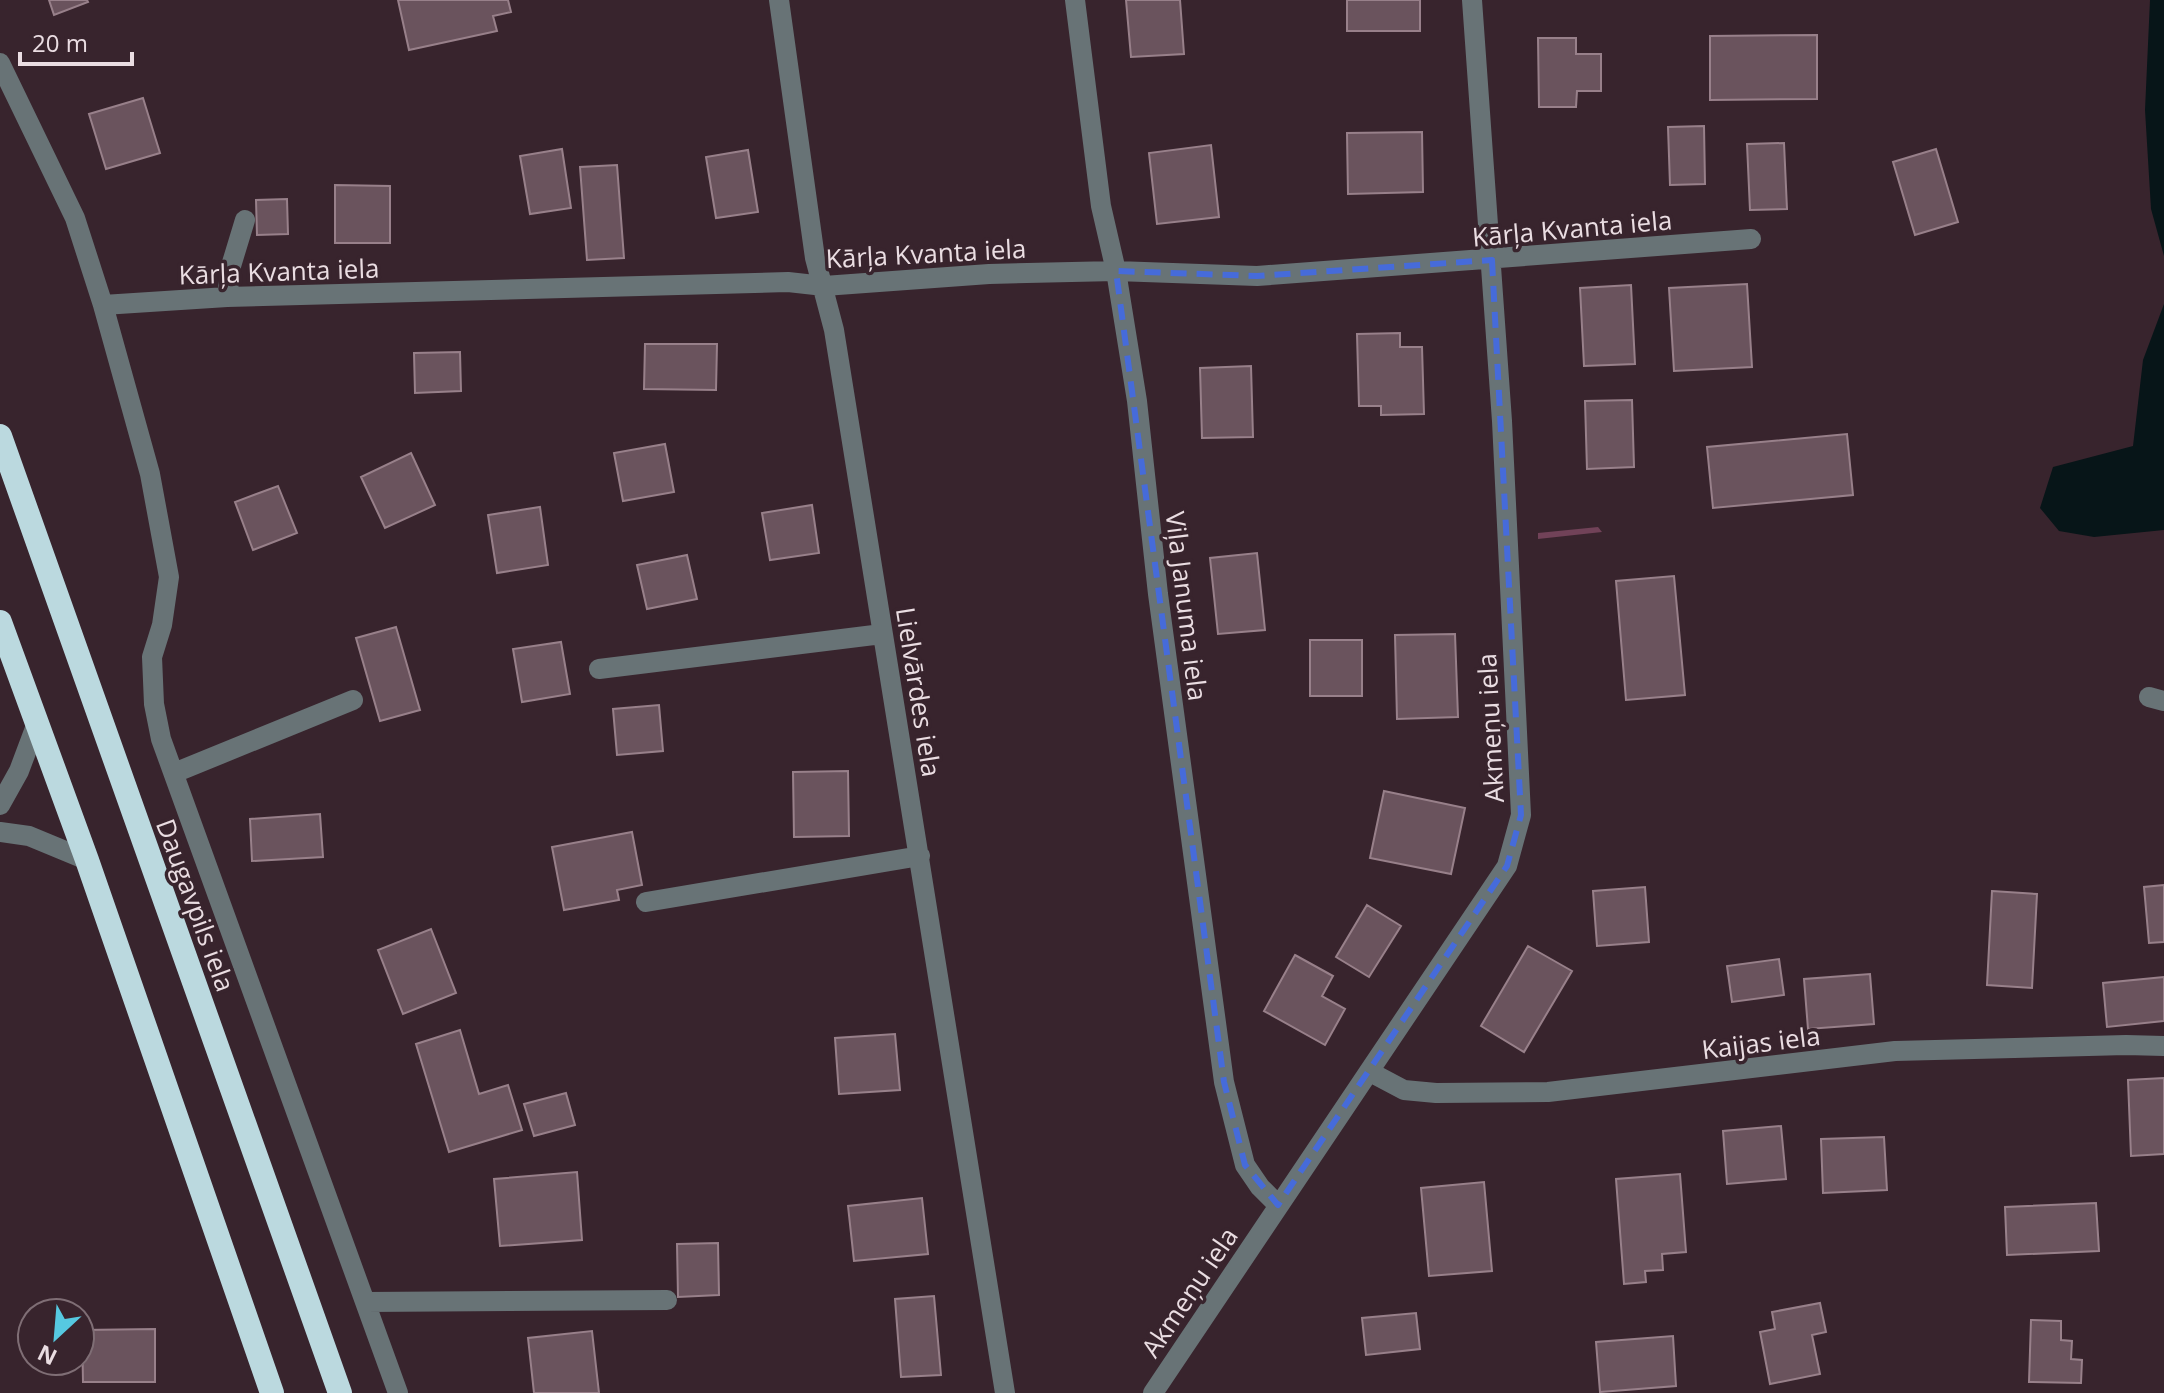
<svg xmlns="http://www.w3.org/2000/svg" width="2164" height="1393" font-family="'Open Sans',sans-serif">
  <rect width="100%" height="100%" fill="#38242d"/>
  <path fill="#714258" d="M 1598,527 L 1602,532 L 1538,539 L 1538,533 Z"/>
  <path fill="#071518" d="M 2150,0 L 2164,0 L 2164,256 L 2151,209 L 2145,110 Z
    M 2164,304 L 2164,530 L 2094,537 L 2059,531 L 2040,508 L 2053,467 L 2133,446 L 2143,360 Z"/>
  <path fill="#6a535d" stroke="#98808a" stroke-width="2" d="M 49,0 L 87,0 L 88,2 L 54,15 Z
    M 398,0 L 508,0 L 511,12 L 493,16 L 497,31 L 409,50 Z
    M 1126,0 L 1180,0 L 1184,54 L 1131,57 Z
    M 1347,0 L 1420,0 L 1420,31 L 1347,31 Z
    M 1817,35 L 1817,99 L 1710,100 L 1710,36 Z
    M 1538,38 L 1576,38 L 1576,54 L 1601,54 L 1601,91 L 1577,91 L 1576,107 L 1539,107 Z
    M 143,98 L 160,153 L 106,169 L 89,114 Z
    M 1704,126 L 1705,184 L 1670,185 L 1668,127 Z
    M 1422,132 L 1423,192 L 1348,194 L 1347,133 Z
    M 1784,143 L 1787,209 L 1750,210 L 1747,144 Z
    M 1211,145 L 1219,217 L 1157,224 L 1149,153 Z
    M 562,149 L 571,208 L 530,214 L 520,156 Z
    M 1936,149 L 1958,222 L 1915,235 L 1893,162 Z
    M 748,150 L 758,212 L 716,218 L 706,157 Z
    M 617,165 L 624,258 L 587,260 L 580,167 Z
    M 335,185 L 390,186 L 390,243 L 335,243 Z
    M 287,199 L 288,234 L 257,235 L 256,200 Z
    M 1747,284 L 1752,367 L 1674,371 L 1669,288 Z
    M 1631,285 L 1635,364 L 1584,366 L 1580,288 Z
    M 1400,333 L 1400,347 L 1422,347 L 1424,414 L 1381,415 L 1381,406 L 1359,406 L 1357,334 Z
    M 645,344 L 717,344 L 716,390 L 644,389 Z
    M 460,352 L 461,391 L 415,393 L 414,353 Z
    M 1251,366 L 1253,437 L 1202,438 L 1200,368 Z
    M 1632,400 L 1634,467 L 1587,469 L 1585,401 Z
    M 1847,434 L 1853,495 L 1713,508 L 1707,447 Z
    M 665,444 L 674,492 L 623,501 L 614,453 Z
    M 411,453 L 435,505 L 385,528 L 361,477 Z
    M 278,486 L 297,533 L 253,550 L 235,502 Z
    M 812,505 L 819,553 L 770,560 L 762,513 Z
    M 540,507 L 548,565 L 497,573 L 488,515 Z
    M 1257,553 L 1265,630 L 1218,634 L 1210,558 Z
    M 687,555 L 697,599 L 647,609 L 637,565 Z
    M 1674,576 L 1685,695 L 1626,700 L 1616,581 Z
    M 396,627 L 420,710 L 380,721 L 356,638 Z
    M 1455,634 L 1458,717 L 1397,719 L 1395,635 Z
    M 1310,640 L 1362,640 L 1362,696 L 1310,696 Z
    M 561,642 L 570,694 L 522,702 L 513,649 Z
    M 659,705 L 663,751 L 617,755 L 613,709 Z
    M 848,771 L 849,836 L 794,837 L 793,772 Z
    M 1384,791 L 1465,808 L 1451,874 L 1370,858 Z
    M 320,814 L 323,857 L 252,861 L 250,819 Z
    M 632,832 L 642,885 L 617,890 L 619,900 L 564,910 L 552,847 Z
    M 2164,885 L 2164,942 L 2149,943 L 2144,887 Z
    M 1645,887 L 1649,942 L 1597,946 L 1593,891 Z
    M 1992,891 L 2037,894 L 2032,988 L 1987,985 Z
    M 1367,905 L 1401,926 L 1369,977 L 1336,957 Z
    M 431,929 L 456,993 L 403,1014 L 378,950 Z
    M 1528,946 L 1572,971 L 1524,1052 L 1481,1026 Z
    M 1295,955 L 1333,976 L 1322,996 L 1345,1009 L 1325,1045 L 1264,1011 Z
    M 1779,959 L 1784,995 L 1732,1002 L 1727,966 Z
    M 1870,974 L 1874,1024 L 1808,1029 L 1804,979 Z
    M 2164,977 L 2164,1021 L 2107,1027 L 2103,983 Z
    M 460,1030 L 479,1094 L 508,1085 L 522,1130 L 449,1152 L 416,1044 Z
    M 895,1034 L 900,1090 L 839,1094 L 835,1038 Z
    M 2164,1078 L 2164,1154 L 2131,1156 L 2128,1080 Z
    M 566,1093 L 575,1125 L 534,1136 L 524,1104 Z
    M 1781,1126 L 1786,1179 L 1727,1184 L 1723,1131 Z
    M 1884,1137 L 1887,1190 L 1823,1193 L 1821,1139 Z
    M 577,1172 L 582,1240 L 500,1246 L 494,1179 Z
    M 1680,1174 L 1686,1252 L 1662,1254 L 1663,1270 L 1645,1271 L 1646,1282 L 1624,1284 L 1616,1179 Z
    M 1484,1182 L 1492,1271 L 1429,1276 L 1421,1188 Z
    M 922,1198 L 928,1254 L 854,1261 L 848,1206 Z
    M 2096,1203 L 2099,1251 L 2007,1255 L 2005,1207 Z
    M 718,1243 L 719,1295 L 678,1297 L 677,1244 Z
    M 934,1296 L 941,1375 L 901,1377 L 895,1299 Z
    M 1820,1303 L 1826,1332 L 1812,1335 L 1820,1374 L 1770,1384 L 1760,1332 L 1775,1329 L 1772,1312 Z
    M 1416,1313 L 1420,1349 L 1366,1355 L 1362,1318 Z
    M 2031,1320 L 2061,1321 L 2061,1340 L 2072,1341 L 2071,1359 L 2082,1360 L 2081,1383 L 2029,1382 Z
    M 155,1329 L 155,1382 L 83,1382 L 82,1330 Z
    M 592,1331 L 599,1393 L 534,1393 L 528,1338 Z
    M 1673,1336 L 1676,1386 L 1600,1392 L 1596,1342 Z"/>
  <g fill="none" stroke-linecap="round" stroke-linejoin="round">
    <path stroke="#687376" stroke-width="20" d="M 779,0 L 815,258 L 834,330 L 1005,1393
      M 1075,0 L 1101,206 L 1116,271 L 1137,401 L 1158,594 L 1224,1082 L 1245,1165 L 1260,1187 L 1278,1205
      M 0,63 L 75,218 L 103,305 L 150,474 L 169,577 L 162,625 L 152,657 L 154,704 L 161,739 L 398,1393
      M 227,297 L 231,266 L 245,220
      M 103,305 L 227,297 L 788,282 L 824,286 L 989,274 L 1116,271 L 1257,276 L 1751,239
      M 599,669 L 882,634
      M 2149,697 L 2164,701
      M 174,773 L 353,700
      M 0,805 L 19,771 L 37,723
      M 0,832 L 29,836 L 87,860
      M 646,902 L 920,856
      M 1370,1072 L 1404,1090 L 1436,1093 L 1548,1092 L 1895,1051 L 2126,1045 L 2164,1046
      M 366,1302 L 667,1300
      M 1153,1393 L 1507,866 L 1521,815 L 1502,421 L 1472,0"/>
    <path stroke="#bbd9df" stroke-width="24" d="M 0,436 L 340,1393
      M 0,622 L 87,860 L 272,1393"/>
  </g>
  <path fill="none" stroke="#466bda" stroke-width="6" stroke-dasharray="16 10" stroke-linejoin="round" d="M 1492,260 L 1521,815 L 1507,866 L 1278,1205 L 1245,1165 L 1224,1082 L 1116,271 L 1257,276 Z"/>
  <g text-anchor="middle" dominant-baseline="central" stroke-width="7" stroke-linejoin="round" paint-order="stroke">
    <g font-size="26" fill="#eadde2" stroke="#38242d">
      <text transform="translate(1572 228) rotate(-5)">Kārļa Kvanta iela</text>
      <text transform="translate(926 253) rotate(-3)">Kārļa Kvanta iela</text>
      <text transform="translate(279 271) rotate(-2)">Kārļa Kvanta iela</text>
      <text transform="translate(1187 606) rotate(83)">Viļa Januma iela</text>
      <text transform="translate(919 692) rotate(81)">Lielvārdes iela</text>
      <text transform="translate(1490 728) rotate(-93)">Akmeņu iela</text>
      <text transform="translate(196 905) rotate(70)">Daugavpils iela</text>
      <text transform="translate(1761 1042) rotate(-7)">Kaijas iela</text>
      <text transform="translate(1189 1292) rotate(-56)">Akmeņu iela</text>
    </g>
  </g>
  <g transform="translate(56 1337) rotate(206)"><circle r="38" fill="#38242d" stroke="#7f6e75" stroke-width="2"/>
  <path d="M0-6L14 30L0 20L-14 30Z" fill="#56c9e1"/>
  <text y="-12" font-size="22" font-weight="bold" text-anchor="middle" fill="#eadde2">N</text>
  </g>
  <path d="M20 52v12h112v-12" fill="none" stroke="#eadde2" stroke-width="4"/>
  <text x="32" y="52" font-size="24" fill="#eadde2" stroke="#38242d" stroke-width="6" paint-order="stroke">20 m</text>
</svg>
